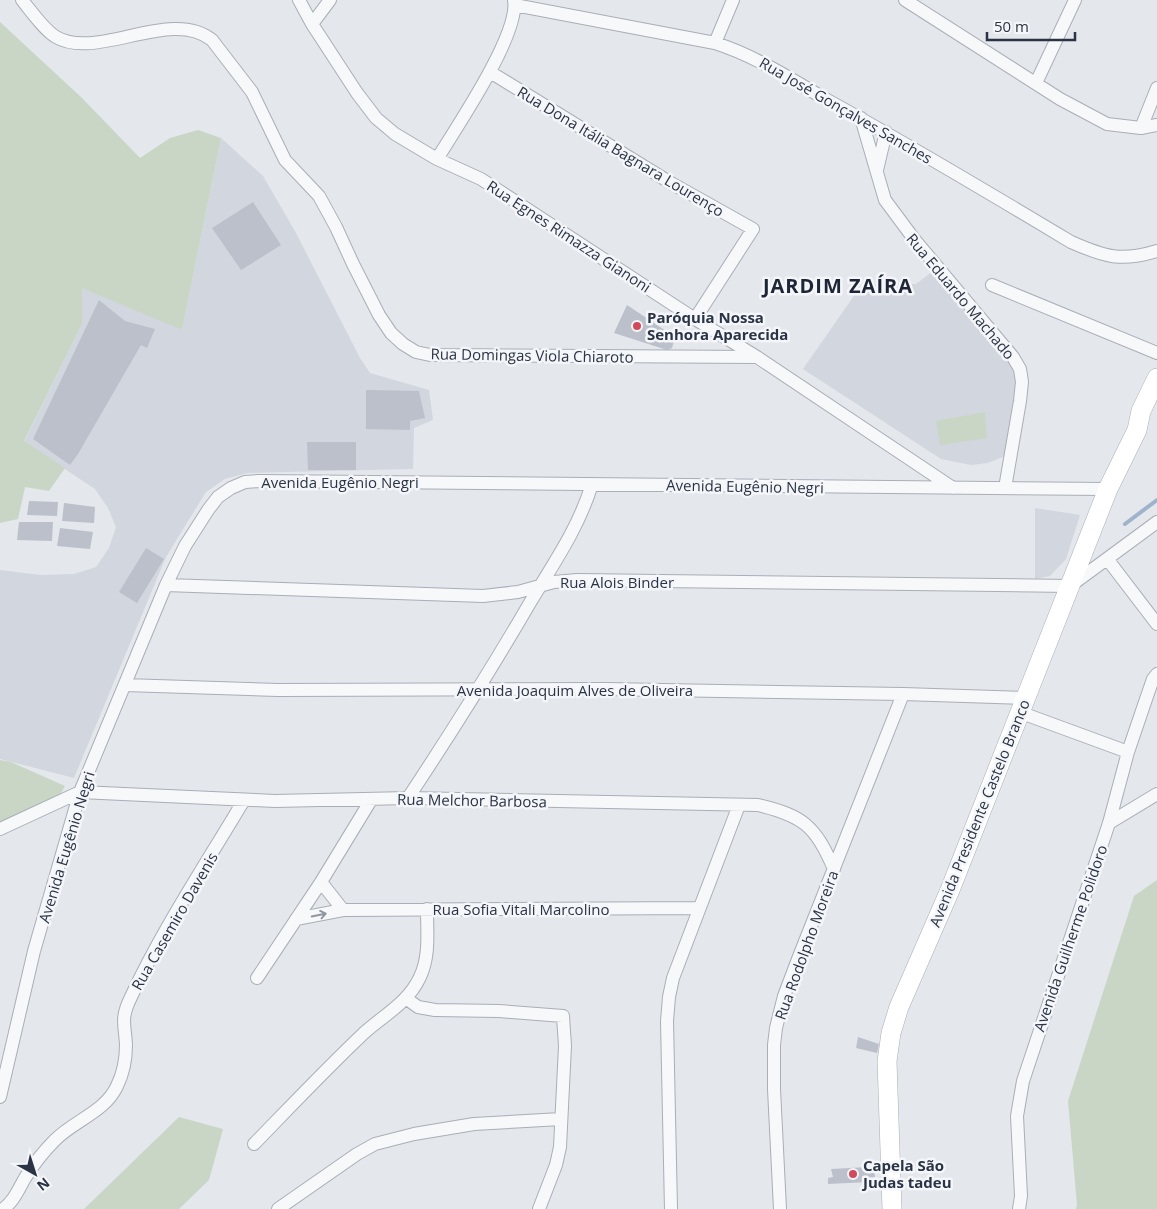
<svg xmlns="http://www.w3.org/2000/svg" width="1157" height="1209" font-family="'Open Sans',sans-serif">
  <rect width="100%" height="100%" fill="#e4e7ec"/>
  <path fill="#d2d6de" d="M 221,138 L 263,176 L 296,233 L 360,358 L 370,373 L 429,390 L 433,420 L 414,428 L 413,469 L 247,473 L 225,479 L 206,492 L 166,557 L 74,778 L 0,759 L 0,570 L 41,575 L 74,574 L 96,567 L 109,548 L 116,527 L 108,508 L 95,489 L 24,442 L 82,324 L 82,287 L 182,330 Z
    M 932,272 L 989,334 L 1018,372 L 1018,397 L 1005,456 L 988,463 L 971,465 L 941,459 L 803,369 L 858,290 L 876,284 L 916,284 Z
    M 1035,508 L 1080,515 L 1066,559 L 1050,576 L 1035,579 Z"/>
  <path fill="#c9d6c5" d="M 0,22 L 81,97 L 140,158 L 170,138 L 198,130 L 221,138 L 182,330 L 82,288 L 82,324 L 24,441 L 65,468 L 49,491 L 25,487 L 18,519 L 0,523 Z
    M 985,412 L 987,438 L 940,445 L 936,421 Z
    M 0,760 L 11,762 L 65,786 L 56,802 L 0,826 Z
    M 1157,880 L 1157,1209 L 1076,1209 L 1077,1205 L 1068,1101 L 1134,896 Z
    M 179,1117 L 223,1129 L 209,1180 L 179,1209 L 84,1209 Z"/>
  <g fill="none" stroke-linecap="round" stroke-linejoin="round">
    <path stroke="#9fb4cc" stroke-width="4" d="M 1125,524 L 1157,500"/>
  </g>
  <path fill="#bbc0ca" d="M 253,202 L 281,245 L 241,270 L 212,228 Z
    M 99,300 L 125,321 L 155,329 L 147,348 L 141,345 L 78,454 L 70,465 L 33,439 Z
    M 627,305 L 675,337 L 672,348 L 667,350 L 614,333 Z
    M 366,390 L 419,391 L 425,418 L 410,421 L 410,430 L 366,429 Z
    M 307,442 L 356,442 L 356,470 L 308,470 Z
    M 29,501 L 58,502 L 57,516 L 27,515 Z
    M 64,503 L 95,507 L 94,523 L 62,521 Z
    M 19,522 L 53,522 L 52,541 L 17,540 Z
    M 60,528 L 93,532 L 90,549 L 57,546 Z
    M 146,548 L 164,559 L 137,603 L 119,592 Z
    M 858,1037 L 879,1044 L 877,1053 L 856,1048 Z
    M 869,1167 L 868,1170 L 874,1169 L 875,1177 L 869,1178 L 869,1182 L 828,1184 L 828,1178 L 833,1177 L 831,1169 Z"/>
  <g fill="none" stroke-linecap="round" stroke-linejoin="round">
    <defs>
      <path id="street" d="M 22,0 C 31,11 44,30 56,37 C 97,61 171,7 212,40 L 252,92 L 285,160 L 319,196 L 336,227 L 353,264 L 379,315 L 391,333 L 403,344 L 416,352 L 430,355 L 757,357
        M 299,0 L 312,24 L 357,93 L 376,118 L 395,134 L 437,159 L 481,179 L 695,319 L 757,357 L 953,488
        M 905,0 L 1060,99 L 1107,124 L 1141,128 L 1157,125
        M 515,5 L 715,43 C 756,56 792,80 829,101 C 911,146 991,194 1071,242 C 1105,257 1121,262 1157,251
        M 312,24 L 330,0
        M 715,43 L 733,0
        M 490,72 L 671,183 L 753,229 L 695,319
        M 1036,83 L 1075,0
        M 861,118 L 885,200 L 914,239 L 1013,357 L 1020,369 L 1022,382 L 1020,401 L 1005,488
        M 1141,128 L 1157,88
        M 437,159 C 456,128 520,34 514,0
        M 877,170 L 886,132
        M 992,285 L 1157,353
        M 1108,560 L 1157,624
        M 166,585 L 483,596 L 518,592 L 554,582 L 577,580 L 1070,586 L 1157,522
        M 125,685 L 278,690 L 605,689 L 903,694 L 1024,698
        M 1019,712 L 1128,752
        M 408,798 C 451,733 492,668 531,601 C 554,563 579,527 592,484
        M 1109,823 L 1157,794
        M 0,829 L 80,792 L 275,801 L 408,798 L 758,805 C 804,816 815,826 834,869
        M 321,882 L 343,910
        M 296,919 L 343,910 L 699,908
        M 257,978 L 321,882 L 371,800
        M 407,999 L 418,1007 L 435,1010 L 499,1011 L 563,1016 L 565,1046 L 560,1147 L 556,1165 L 539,1209
        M 0,1097 L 34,951 L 80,792 L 166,585 L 185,546 L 208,510 L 218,497 L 231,488 L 245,482 L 258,481 L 1108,489
        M 254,1144 C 290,1107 326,1069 364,1033 C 384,1015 408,1003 420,977 C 430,956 427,932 427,909
        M 3,1209 C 14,1201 18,1190 25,1178 C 33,1165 44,1151 55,1140 C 75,1120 105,1112 117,1086 C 123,1074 126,1058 126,1045 C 125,1024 120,1019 131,997 C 162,930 206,864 244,800
        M 278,1209 L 357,1154 L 375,1144 L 414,1134 L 474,1124 L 561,1119
        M 671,1209 L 667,1021 L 669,997 L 673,978 L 739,805
        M 780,1209 L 774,1089 L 774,1045 L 776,1028 L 784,996 L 798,959 L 903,694
        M 1019,1209 L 1021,1196 L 1017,1116 L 1023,1081 L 1109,823 L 1128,752 L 1144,705 L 1153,679 L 1157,674"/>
      <path id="secondary" d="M 892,1209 L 887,1061 L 891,1033 L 899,1007 L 950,890 L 1108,489 L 1137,430 L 1141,411 L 1157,378"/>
    </defs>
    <use href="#street" stroke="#a9aeb7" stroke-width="14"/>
    <use href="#secondary" stroke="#a9aeb7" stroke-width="20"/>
    <use href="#street" stroke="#f7f8fa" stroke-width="12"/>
    <use href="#secondary" stroke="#fff" stroke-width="19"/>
  </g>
  <defs><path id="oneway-shaft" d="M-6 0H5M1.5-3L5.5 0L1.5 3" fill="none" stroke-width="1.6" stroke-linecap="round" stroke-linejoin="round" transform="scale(1.25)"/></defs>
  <use stroke="#9196a0" href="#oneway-shaft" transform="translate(319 915) rotate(-11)"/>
  <g fill="#d1495b" stroke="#f4f6f9" stroke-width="2">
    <circle cx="637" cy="326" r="5"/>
    <circle cx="853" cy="1174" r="5"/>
  </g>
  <g text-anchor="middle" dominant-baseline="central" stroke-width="5" stroke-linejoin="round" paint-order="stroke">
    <g font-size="15" fill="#2b3445" stroke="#f4f6f9">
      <text transform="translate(846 110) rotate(30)">Rua José Gonçalves Sanches</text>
      <text transform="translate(621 151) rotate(31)">Rua Dona Itália Bagnara Lourenço</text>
      <text transform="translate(569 236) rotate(33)">Rua Egnes Rimazza Gianoni</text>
      <text transform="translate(961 296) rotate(50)">Rua Eduardo Machado</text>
      <text transform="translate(532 355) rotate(1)">Rua Domingas Viola Chiaroto</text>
      <text x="340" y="482">Avenida Eugênio Negri</text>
      <text transform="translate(745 486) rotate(1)">Avenida Eugênio Negri</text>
      <text x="617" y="582">Rua Alois Binder</text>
      <text x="575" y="690">Avenida Joaquim Alves de Oliveira</text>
      <text transform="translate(472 800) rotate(1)">Rua Melchor Barbosa</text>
      <text transform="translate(979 813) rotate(-68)">Avenida Presidente Castelo Branco</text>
      <text transform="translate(66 847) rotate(-73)">Avenida Eugênio Negri</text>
      <text x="521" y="909">Rua Sofia Vitali Marcolino</text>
      <text transform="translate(174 921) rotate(-60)">Rua Casemiro Davenis</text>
      <text transform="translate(1070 938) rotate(-71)">Avenida Guilherme Polidoro</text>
      <text transform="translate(806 945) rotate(-70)">Rua Rodolpho Moreira</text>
    </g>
    <g font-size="15" font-weight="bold" fill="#2b3445" stroke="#f4f6f9" text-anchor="start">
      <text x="647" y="317">Paróquia Nossa<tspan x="647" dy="17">Senhora Aparecida</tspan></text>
      <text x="863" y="1165">Capela São<tspan x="863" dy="17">Judas tadeu</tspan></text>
    </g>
    <g font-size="20" font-weight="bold" letter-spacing="1" fill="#1d2536" stroke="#f4f6f9">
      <text x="838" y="285">JARDIM ZAÍRA</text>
    </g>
  </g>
  <g transform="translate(35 1174) rotate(141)" stroke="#f4f6f9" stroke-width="4" paint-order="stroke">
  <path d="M0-4L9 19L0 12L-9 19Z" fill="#2b3445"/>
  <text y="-8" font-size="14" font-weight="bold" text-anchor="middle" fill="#2b3445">N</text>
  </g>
  <path d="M987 32v8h88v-8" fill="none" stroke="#2b3445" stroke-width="2.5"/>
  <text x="994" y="32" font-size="15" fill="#2b3445" stroke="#f4f6f9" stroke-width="4" paint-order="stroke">50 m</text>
</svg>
